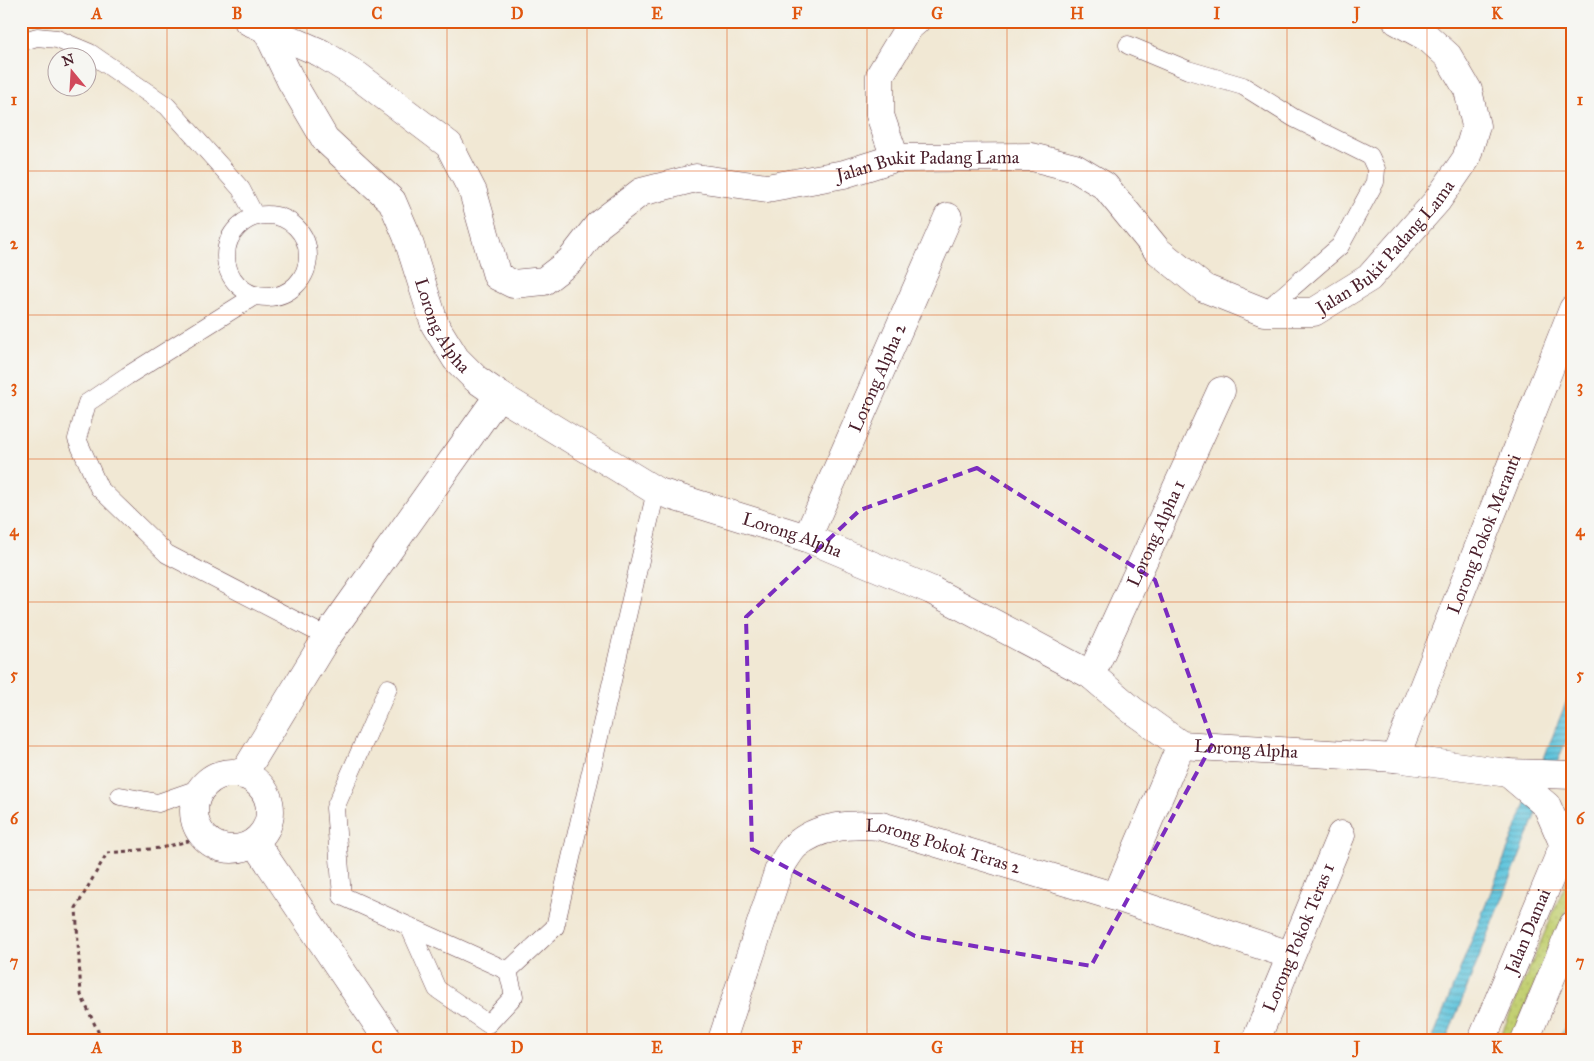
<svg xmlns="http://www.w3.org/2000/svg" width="1594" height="1061" font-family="'IM FELL Great Primer',serif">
  <defs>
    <pattern id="grass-dots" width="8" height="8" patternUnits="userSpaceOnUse" patternTransform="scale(1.25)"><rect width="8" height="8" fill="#c3d072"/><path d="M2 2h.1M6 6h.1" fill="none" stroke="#a9b263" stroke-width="1.8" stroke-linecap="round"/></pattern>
    <pattern id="water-rules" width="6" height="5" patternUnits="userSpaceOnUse" patternTransform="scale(1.25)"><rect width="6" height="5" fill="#5fc5dd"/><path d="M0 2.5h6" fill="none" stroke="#509fb3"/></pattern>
  </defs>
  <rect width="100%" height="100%" fill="#f6f6f2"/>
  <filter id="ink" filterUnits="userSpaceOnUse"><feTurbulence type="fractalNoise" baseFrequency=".02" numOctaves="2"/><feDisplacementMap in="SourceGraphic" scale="10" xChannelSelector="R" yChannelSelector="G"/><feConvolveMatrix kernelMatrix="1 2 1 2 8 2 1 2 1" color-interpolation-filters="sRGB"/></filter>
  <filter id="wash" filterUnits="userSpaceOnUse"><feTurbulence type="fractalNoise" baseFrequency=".0096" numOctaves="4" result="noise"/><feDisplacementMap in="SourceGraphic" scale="20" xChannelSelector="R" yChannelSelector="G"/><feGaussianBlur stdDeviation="1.12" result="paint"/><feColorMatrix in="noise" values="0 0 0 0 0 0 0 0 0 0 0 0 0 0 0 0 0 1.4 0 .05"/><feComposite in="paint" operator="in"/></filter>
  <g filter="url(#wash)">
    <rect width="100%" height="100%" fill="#f1e8d4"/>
    <path fill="url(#grass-dots)" stroke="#86784e" d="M 1573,866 L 1573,895 L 1511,1040 L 1499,1040 Z"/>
    <path fill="url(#water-rules)" stroke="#547284" d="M 1573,685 L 1573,723 L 1446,1040 L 1432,1040 Z
      M 1573,1006 L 1573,1040 L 1559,1040 Z"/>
  </g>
  <g filter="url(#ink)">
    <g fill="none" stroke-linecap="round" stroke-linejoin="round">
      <defs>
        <path id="lane" d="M 21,42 L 37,37 L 57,39 L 90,53 L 167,106 L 241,189 L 255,216
          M 1128,45 L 1188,70 L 1243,86 L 1294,118 L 1370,156 L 1376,169 L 1375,182 L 1340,246 L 1264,312
          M226 256a41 41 0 1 1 82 0a41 41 0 1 1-82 0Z
          M 256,295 L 127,376 L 87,403 L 77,439 L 99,488 L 167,554 L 327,637
          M 388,688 L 335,808 L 342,896 L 508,971 L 555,927 L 656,491
          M 120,796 L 158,803 L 201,788
          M 409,926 L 437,989 L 488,1024 L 514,996 L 508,971"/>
        <g id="street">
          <path id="s1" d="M 248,21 L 321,53 L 358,76 L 449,145 L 473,192 L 497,276 L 513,284 L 544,281 L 570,261 L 598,225 L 641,192 L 696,178 L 767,188 L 844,174 L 895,158 L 1032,157 L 1075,168 L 1105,186 L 1158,251 L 1204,288 L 1264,312 L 1314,312 L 1369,278 L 1437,201 L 1466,159 L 1476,126 L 1468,90 L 1448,56 L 1428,38 L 1397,21"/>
          <path id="s2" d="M 266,29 L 291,81 L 325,139 L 392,201 L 407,236 L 435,325 L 456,359 L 476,379 L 499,395 L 656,491 L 807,538 L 931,590 L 1091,675 L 1132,710 L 1181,745 L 1395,758 L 1508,773 L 1573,775"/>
          <path d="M 895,158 L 880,115 L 880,75 L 909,27 L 916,21"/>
          <path id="s3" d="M 807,538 L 948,217"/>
          <path id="s4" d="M 1091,675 L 1221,391"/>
          <path id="s5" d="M 1395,758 L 1573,309"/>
          <path d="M 1508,773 L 1547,806 L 1563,843"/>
          <circle cx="232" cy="811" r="38"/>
          <path d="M 243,775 L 327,637 L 499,395"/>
          <path d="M 255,842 L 388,1040"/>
          <path d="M 1116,897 L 1181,745"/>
          <path id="s6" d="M 722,1040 L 779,869 C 784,862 789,852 795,846 C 818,825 852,824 881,826 L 1116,897 L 1290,955"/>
          <path id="s7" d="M 1256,1040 L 1341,835"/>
        </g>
        <g id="secondary">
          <path id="s8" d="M 1482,1040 L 1573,823"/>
          <path d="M 1525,1040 L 1573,925"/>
        </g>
      </defs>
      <use href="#lane" stroke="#633d44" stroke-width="19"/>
      <use href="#street" stroke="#633d44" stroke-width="29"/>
      <use href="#secondary" stroke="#633d44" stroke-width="29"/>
      <path stroke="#633d44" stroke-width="3" stroke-dasharray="4 4" stroke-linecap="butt" d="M 102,1040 L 81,995 L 76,908 L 107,853 L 161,848 L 204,837"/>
      <use href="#lane" stroke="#fff" stroke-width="18"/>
      <use href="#street" stroke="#fff" stroke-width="28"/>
      <use href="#secondary" stroke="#fff" stroke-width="28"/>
    </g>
  </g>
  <path fill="none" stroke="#7b2cbf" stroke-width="4" stroke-dasharray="10 6" stroke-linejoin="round" d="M 977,468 L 1155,580 L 1213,743 L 1091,966 L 915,936 L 752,849 L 746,617 L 860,510 Z"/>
  <path fill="none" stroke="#e0560e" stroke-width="1" stroke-opacity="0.55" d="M 167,21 L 167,1040M 307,21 L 307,1040M 447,21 L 447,1040M 587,21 L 587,1040M 727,21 L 727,1040M 867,21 L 867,1040M 1007,21 L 1007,1040M 1147,21 L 1147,1040M 1287,21 L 1287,1040M 1427,21 L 1427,1040M 21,171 L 1573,171M 21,315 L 1573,315M 21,459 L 1573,459M 21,602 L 1573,602M 21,746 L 1573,746M 21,890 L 1573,890"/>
  <g text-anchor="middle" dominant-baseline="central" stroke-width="4" stroke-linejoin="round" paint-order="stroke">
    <g font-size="18" fill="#4a1f2b" stroke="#f6f6f2">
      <text stroke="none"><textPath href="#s1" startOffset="851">Jalan Bukit Padang Lama</textPath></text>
      <text stroke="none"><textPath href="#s1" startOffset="1391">Jalan Bukit Padang Lama</textPath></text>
      <text stroke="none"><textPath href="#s2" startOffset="351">Lorong Alpha</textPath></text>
      <text stroke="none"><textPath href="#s3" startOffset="175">Lorong Alpha 2</textPath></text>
      <text stroke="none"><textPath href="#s4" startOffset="156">Lorong Alpha 1</textPath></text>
      <text stroke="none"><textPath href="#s5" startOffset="241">Lorong Pokok Meranti</textPath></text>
      <text stroke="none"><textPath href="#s2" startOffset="771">Lorong Alpha</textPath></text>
      <text stroke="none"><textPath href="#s2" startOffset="1281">Lorong Alpha</textPath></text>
      <text stroke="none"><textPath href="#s6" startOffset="364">Lorong Pokok Teras 2</textPath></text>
      <text stroke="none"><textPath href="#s8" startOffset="118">Jalan Damai</textPath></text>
      <text stroke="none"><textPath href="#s7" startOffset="111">Lorong Pokok Teras 1</textPath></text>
    </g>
  </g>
  <rect width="1594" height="1061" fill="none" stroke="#f6f6f2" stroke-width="55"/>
  <g transform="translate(72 72) rotate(342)"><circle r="24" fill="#f6f6f2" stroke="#b1a0a2"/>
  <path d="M0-4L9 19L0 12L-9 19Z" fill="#d1495b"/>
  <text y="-8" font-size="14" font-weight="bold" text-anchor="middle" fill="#4a1f2b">N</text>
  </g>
  <rect x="28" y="28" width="1538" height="1006" fill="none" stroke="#e0560e" stroke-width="2"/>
  <g font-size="16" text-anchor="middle" font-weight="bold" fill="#e0560e">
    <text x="97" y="19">A</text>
    <text x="237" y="19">B</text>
    <text x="377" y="19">C</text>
    <text x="517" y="19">D</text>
    <text x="657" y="19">E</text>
    <text x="797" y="19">F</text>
    <text x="937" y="19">G</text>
    <text x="1077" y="19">H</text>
    <text x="1217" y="19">I</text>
    <text x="1357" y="19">J</text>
    <text x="1497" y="19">K</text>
    <text x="14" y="105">1</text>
    <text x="1580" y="105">1</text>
    <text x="14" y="249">2</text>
    <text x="1580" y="249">2</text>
    <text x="14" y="392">3</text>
    <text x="1580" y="392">3</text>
    <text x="14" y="536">4</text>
    <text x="1580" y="536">4</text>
    <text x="14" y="680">5</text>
    <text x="1580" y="680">5</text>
    <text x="14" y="824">6</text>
    <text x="1580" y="824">6</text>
    <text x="14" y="967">7</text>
    <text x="1580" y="967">7</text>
    <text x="97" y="1053">A</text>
    <text x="237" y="1053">B</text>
    <text x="377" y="1053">C</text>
    <text x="517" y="1053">D</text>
    <text x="657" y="1053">E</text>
    <text x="797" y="1053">F</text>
    <text x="937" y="1053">G</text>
    <text x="1077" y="1053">H</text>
    <text x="1217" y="1053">I</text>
    <text x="1357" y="1053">J</text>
    <text x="1497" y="1053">K</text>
  </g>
</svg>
